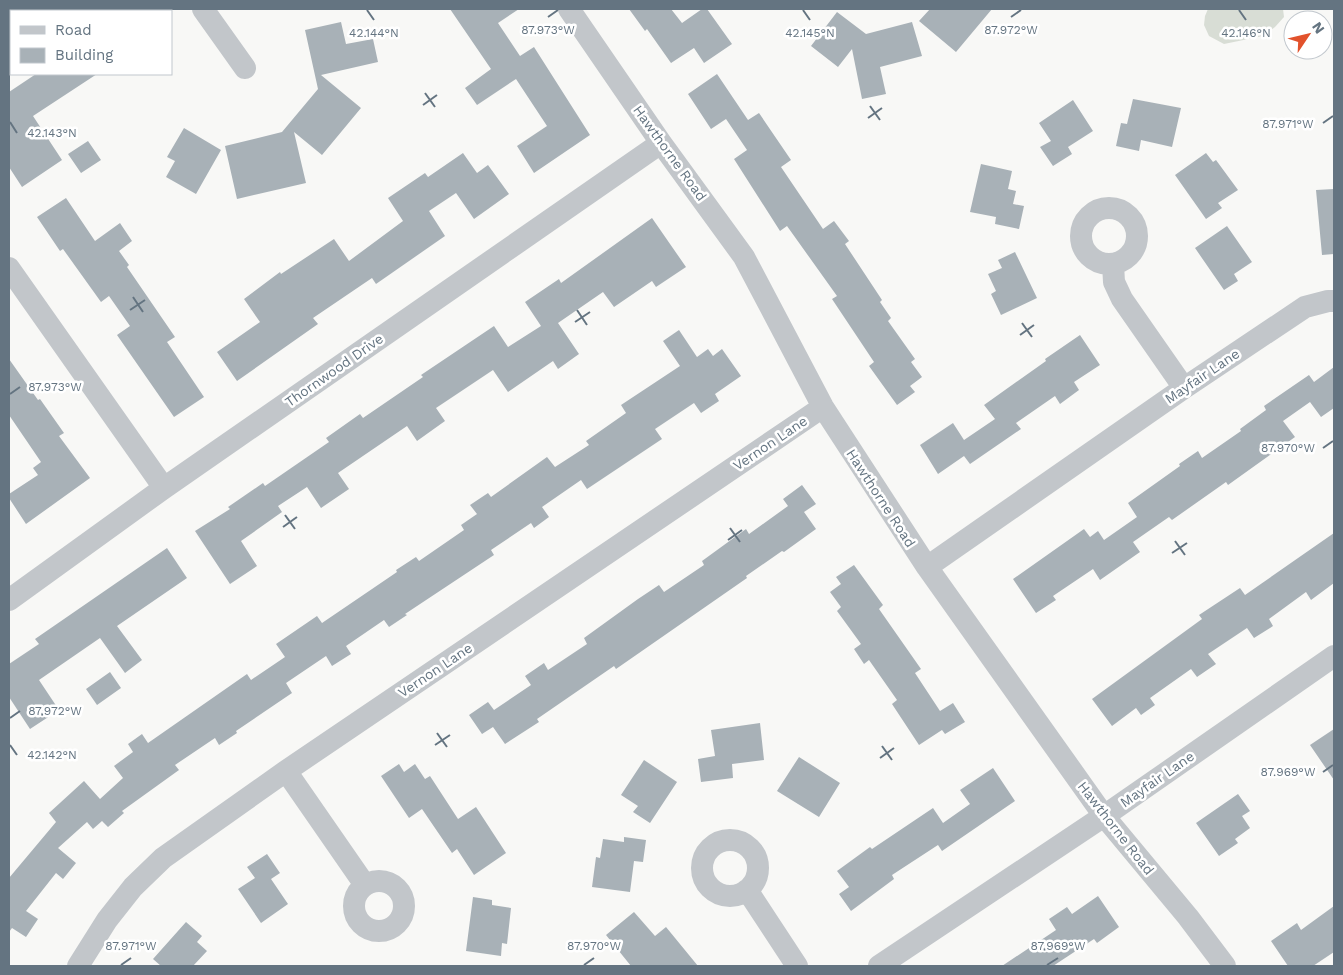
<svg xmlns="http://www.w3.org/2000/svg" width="1343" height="975" font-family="'Work Sans',sans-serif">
  <rect width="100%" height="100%" fill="#f8f8f6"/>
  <path fill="#d8ddd5" d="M 1208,9 L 1283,9 L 1284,17 L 1275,27 L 1263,36 L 1224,44 L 1209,36 L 1204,25 L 1205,16 Z"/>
  <path fill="#a8b1b7" d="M 450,9 L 519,9 L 498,23 L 520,56 L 534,47 L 590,135 L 534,173 L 517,146 L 547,126 L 516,79 L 477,105 L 465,88 L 491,69 Z
    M 629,9 L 671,9 L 682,23 L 702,9 L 707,9 L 732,44 L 704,63 L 694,48 L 671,63 L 647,29 L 645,31 Z
    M 930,9 L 992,9 L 956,52 L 919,21 Z
    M 837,12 L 866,34 L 912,22 L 922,56 L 880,67 L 886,94 L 862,99 L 852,49 L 838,67 L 811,46 Z
    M 341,22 L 346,44 L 373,39 L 378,62 L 321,75 L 361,108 L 322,155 L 294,132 L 306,183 L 237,199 L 225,146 L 282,132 L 318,89 L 305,30 Z
    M 36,74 L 97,74 L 33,116 L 62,160 L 22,187 L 9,167 L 9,92 Z
    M 717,74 L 748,120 L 759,113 L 791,160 L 781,167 L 823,229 L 834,221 L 849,241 L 845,244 L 882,300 L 880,302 L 891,318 L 888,321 L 915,359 L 911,362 L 922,377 L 910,386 L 915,392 L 897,405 L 869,366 L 874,362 L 832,299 L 837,296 L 787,226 L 780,231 L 734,159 L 747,150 L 726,119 L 711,129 L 688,94 Z
    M 1133,99 L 1181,108 L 1172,147 L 1141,140 L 1139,151 L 1116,146 L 1121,123 L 1127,124 Z
    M 1073,100 L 1093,131 L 1068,147 L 1072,154 L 1053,166 L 1040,147 L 1051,141 L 1039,123 Z
    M 184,128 L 221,150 L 196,194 L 166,177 L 175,161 L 167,157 Z
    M 88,141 L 101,160 L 81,173 L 68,154 Z
    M 463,153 L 477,173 L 488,165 L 509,194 L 474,219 L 456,193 L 429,211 L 445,236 L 376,284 L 372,278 L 313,318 L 318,324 L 237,381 L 217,352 L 260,322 L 244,299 L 280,272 L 281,274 L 334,239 L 349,261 L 403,221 L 388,198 L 425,173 L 428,177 Z
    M 1206,153 L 1213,162 L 1216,160 L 1238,190 L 1218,203 L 1222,208 L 1206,219 L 1175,175 Z
    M 981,164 L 1012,171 L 1008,189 L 1016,191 L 1013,204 L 1024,206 L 1019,229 L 995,224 L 996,217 L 970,212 Z
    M 1334,189 L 1334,254 L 1322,255 L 1316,190 Z
    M 66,198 L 95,241 L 120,223 L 132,241 L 119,251 L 129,265 L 127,267 L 175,337 L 167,342 L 204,397 L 174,417 L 117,335 L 130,326 L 109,296 L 101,302 L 63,249 L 60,251 L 37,217 Z
    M 652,218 L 686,267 L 656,287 L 652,281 L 614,307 L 603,292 L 558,323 L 579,354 L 558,369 L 553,361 L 508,392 L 493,370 L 436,408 L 445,421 L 417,441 L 407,426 L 338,473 L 349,489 L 321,508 L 307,487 L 278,506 L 282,512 L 241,541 L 257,566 L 230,584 L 195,531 L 230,509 L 228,507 L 263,483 L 265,486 L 329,442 L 326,438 L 360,414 L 363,418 L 423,377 L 421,375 L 494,326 L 508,347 L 541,326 L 525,302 L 559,279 L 561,283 Z
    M 1227,226 L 1252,262 L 1234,274 L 1238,281 L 1224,290 L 1195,248 Z
    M 1015,252 L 1037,298 L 1001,315 L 991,294 L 996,291 L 988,274 L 1002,268 L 998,260 Z
    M 679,330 L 697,357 L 708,349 L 713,356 L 722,349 L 741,376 L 715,394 L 719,401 L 701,413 L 694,403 L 655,429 L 662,439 L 587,489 L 581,480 L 542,507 L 549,517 L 534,528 L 531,523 L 491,550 L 494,555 L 405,614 L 407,615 L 389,627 L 384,620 L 346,646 L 351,654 L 332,666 L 326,656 L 286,683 L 292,693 L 236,731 L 237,733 L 219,745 L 215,738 L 175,765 L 179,770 L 122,811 L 124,813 L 108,827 L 102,821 L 93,829 L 87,822 L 58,848 L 76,863 L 63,879 L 56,873 L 26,911 L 38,919 L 26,937 L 12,928 L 9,932 L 9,878 L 56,822 L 49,813 L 84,781 L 100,799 L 123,778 L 114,766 L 133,752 L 128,744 L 142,734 L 148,743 L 247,674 L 251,680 L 285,657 L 276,644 L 317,616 L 322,623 L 397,572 L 396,570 L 416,557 L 419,561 L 464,530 L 461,525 L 477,514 L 470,505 L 488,493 L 491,497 L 547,457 L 555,467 L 589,445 L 586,441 L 626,413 L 621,405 L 680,366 L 663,341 Z
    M 1080,335 L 1100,365 L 1074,382 L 1079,390 L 1060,404 L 1055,396 L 1016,423 L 1021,429 L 1002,442 L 970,464 L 964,456 L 938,474 L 920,445 L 953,423 L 964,440 L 995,419 L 984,405 L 1046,361 L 1045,359 Z
    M 9,359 L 38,400 L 40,399 L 64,433 L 59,436 L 90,478 L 26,524 L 9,498 L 9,494 L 38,475 L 33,468 L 41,462 L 9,415 Z
    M 1334,367 L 1334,408 L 1321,417 L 1310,402 L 1283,421 L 1295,437 L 1228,485 L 1226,482 L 1172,520 L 1169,517 L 1133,542 L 1140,552 L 1100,580 L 1093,569 L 1053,596 L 1056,600 L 1036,613 L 1013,579 L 1084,529 L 1090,537 L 1098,531 L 1104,540 L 1137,517 L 1128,503 L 1180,466 L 1179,464 L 1198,451 L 1202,458 L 1241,431 L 1240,429 L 1266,410 L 1264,406 L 1309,375 L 1314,382 Z
    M 802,485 L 816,504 L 804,512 L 816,529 L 784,552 L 782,551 L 746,576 L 747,578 L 616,669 L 614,666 L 537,719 L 539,722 L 505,744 L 493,727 L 482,734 L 469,715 L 488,702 L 494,710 L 531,685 L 525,676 L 544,663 L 548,670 L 587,644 L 584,638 L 638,599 L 659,585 L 664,592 L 704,565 L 702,561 L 746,529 L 749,534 L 788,506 L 783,499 Z
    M 1334,533 L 1334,583 L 1311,600 L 1306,592 L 1269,619 L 1273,626 L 1254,638 L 1247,628 L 1208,654 L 1216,664 L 1197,677 L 1191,669 L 1150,698 L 1155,705 L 1141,715 L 1136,708 L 1112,726 L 1092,699 L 1202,619 L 1199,615 L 1240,588 L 1245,595 Z
    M 167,548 L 187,578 L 117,626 L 142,660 L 125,673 L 100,638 L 39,680 L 59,710 L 30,729 L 9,697 L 9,664 L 39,644 L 35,639 Z
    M 854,565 L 883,605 L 879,609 L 921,669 L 915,673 L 940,711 L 953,703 L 965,722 L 945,734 L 942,730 L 919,745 L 892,704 L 897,700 L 869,660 L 864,664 L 854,649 L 861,644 L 837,611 L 841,607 L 830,592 L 841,584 L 836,577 Z
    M 110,672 L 121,688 L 97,705 L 86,689 Z
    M 760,723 L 764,760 L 732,764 L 733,778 L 701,782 L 698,759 L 715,756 L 711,730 Z
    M 1334,729 L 1334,780 L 1310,745 Z
    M 799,757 L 840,783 L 819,817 L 777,791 Z
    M 644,760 L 677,782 L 650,823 L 633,812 L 638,806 L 621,795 Z
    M 399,764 L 404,772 L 415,764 L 425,779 L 430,776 L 458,819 L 476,807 L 506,853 L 474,875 L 457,849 L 452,853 L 422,809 L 409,818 L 381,776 Z
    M 993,768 L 1015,801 L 942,851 L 938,845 L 892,875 L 894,879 L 851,911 L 839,894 L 849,887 L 837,871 L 870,847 L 872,849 L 933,808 L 943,823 L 970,804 L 960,790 Z
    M 1238,794 L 1250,811 L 1242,816 L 1250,828 L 1235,839 L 1238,843 L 1219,856 L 1196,823 Z
    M 624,837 L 646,840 L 643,862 L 634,861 L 630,892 L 592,887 L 596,857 L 600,858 L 603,839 L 624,842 Z
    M 267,854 L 280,873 L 271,879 L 288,904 L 261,923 L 238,889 L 255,878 L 247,867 Z
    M 1098,896 L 1119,927 L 1097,943 L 1094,939 L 1053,966 L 1002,966 L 1056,930 L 1049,919 L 1067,907 L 1072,914 Z
    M 473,897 L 492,900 L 492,905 L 511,908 L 507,944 L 502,943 L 501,956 L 466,951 Z
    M 1334,906 L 1334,952 L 1313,966 L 1288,966 L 1271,941 L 1297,923 L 1301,930 Z
    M 634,912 L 655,936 L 666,927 L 698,966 L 631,966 L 606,935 Z
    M 186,922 L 202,936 L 197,942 L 207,951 L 193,966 L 161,966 L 153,959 Z"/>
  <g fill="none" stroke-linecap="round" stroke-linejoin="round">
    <path stroke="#c2c6ca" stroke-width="22" d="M 203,9 L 245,68
      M 569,9 L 661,143 L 744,257 L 823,407 L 927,567 L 1104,816 L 1188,917 L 1225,966
      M 43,11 L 47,9
      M 9,34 L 11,32
      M1081 236a28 28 0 1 1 56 0a28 28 0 1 1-56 0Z
      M 1113,264 L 1114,282 L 1122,299 L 1184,388
      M 9,268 L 164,488
      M 927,567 L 1184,388 L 1305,307 L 1328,301 L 1334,301
      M 9,600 L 164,488 L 661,143
      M 286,771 L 365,885
      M702 868a28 28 0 1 1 56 0a28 28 0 1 1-56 0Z
      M354 906a25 25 0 1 1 50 0a25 25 0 1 1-50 0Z
      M 747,890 L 797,966
      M 78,966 L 107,920 L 133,887 L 163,858 L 286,771 L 823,407
      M 879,966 L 1104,816 L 1334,656"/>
  </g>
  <path fill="none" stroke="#647481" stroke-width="2" d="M 367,10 L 374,20M 803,10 L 810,20M 1239,10 L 1246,20M 548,17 L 558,10M 1011,17 L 1021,10M 425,93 L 435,107M 423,105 L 437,95M 870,106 L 880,120M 868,118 L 882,108M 10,122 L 17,133M 1323,123 L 1333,116M 133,297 L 143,312M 130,310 L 145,300M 577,310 L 587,325M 575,322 L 590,312M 1022,323 L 1032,337M 1020,335 L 1034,325M 10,394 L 20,387M 1323,448 L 1333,441M 285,515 L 295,529M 283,527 L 297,517M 730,528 L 740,542M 728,540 L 742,530M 1175,541 L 1185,555M 1172,553 L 1187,543M 10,718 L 20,711M 437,733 L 447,747M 10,745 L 17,755M 435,745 L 450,735M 882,746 L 892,760M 880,758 L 894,748M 1323,772 L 1333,765M 121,965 L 131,958M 584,965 L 594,958M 1047,965 L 1058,958"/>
  <g text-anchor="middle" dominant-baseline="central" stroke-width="5" stroke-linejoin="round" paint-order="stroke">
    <g font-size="14" fill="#647481" stroke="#fff">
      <text transform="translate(670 153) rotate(54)">Hawthorne Road</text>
      <text transform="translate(334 370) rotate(-35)">Thornwood Drive</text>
      <text transform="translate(1202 376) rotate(-34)">Mayfair Lane</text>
      <text transform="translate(770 443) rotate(-34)">Vernon Lane</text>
      <text transform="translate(881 498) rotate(57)">Hawthorne Road</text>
      <text transform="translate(435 670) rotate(-34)">Vernon Lane</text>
      <text transform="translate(1157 779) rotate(-35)">Mayfair Lane</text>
      <text transform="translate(1116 828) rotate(52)">Hawthorne Road</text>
    </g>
  </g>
  <g font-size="12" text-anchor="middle" fill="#647481" stroke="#fff" stroke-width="5" stroke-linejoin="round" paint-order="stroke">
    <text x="548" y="34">87.973°W</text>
    <text x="1011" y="34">87.972°W</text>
    <text x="1246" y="37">42.146°N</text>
    <text x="374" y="37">42.144°N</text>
    <text x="810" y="37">42.145°N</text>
    <text x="1288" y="128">87.971°W</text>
    <text x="52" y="137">42.143°N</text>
    <text x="55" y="391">87.973°W</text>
    <text x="1288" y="452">87.970°W</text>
    <text x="55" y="715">87.972°W</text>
    <text x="52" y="759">42.142°N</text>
    <text x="1288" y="776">87.969°W</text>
    <text x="131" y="950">87.971°W</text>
    <text x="594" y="950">87.970°W</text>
    <text x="1058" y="950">87.969°W</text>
  </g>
  <rect width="1343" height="975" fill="none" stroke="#647481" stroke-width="20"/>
  <rect x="10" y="10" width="162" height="65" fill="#ffffff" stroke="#c1c7cd"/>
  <rect x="20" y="26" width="25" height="8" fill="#c2c6ca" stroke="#c1c7cd"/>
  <text x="55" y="35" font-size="15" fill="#647481">Road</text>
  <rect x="20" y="48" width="25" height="15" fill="#a8b1b7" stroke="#c1c7cd"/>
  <text x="55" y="60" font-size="15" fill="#647481">Building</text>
  <g transform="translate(1308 35) rotate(55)"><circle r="24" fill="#ffffff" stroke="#c1c7cd"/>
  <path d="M0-4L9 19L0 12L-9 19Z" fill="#e2522c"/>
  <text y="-8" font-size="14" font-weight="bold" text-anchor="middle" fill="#647481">N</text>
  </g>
</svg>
